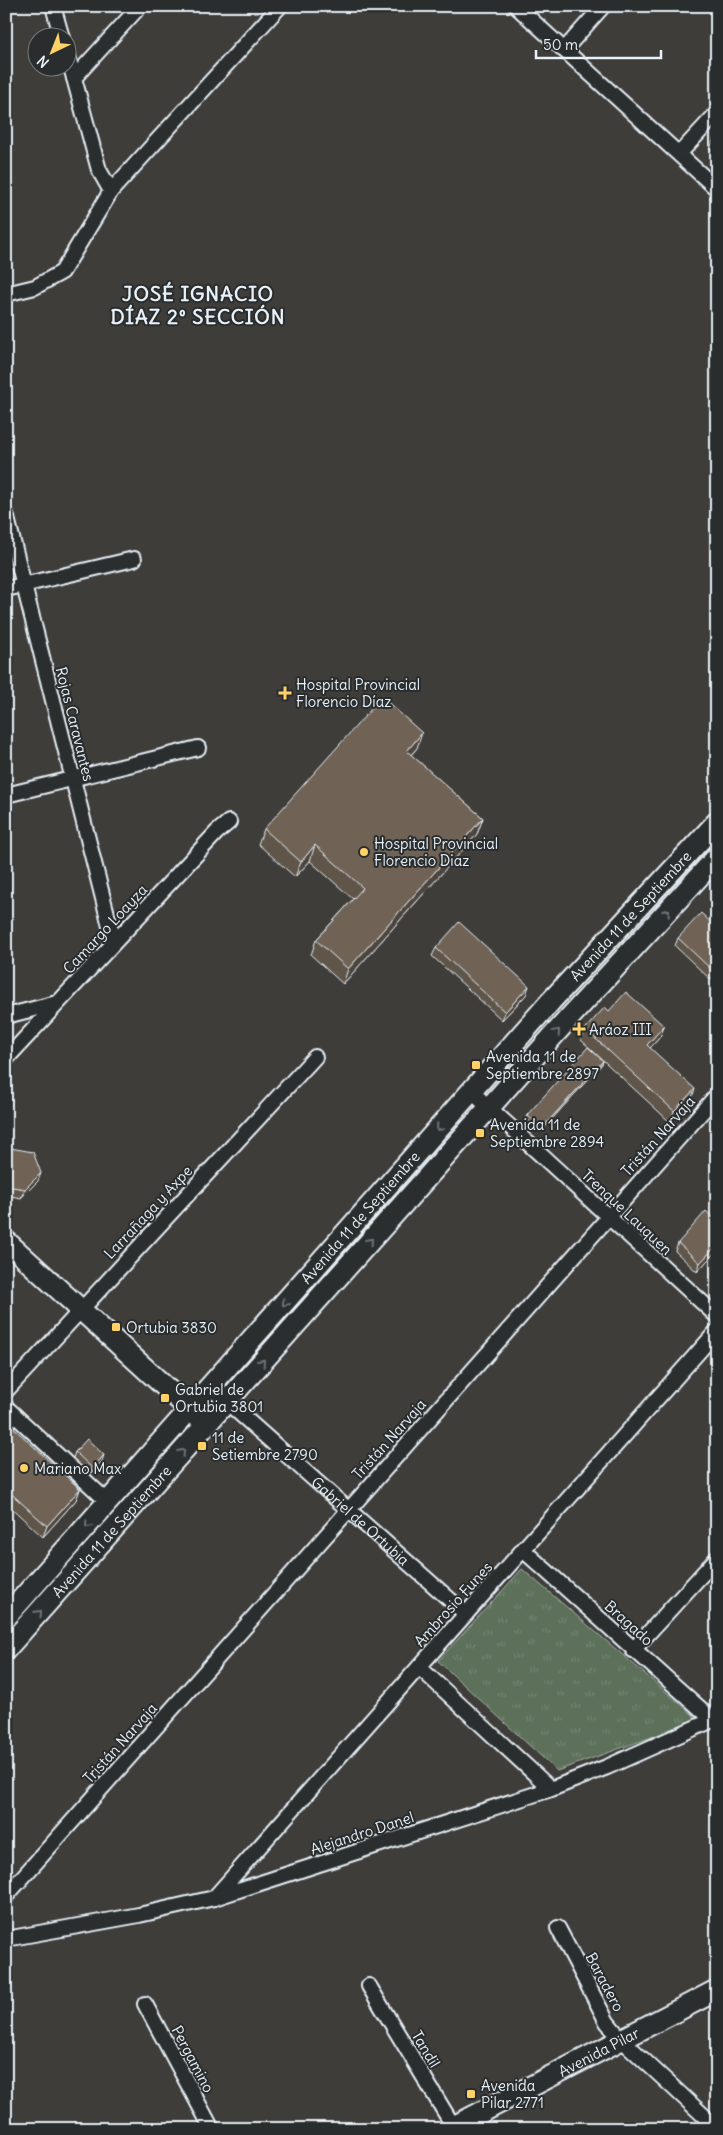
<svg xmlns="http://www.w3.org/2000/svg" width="723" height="2135" font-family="Delius,sans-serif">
  <defs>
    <pattern id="grass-tufts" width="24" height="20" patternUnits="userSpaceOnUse" patternTransform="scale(1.25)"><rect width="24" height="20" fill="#5c705a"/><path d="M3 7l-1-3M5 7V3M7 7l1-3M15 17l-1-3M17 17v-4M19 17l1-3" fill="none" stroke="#738572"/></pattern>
  </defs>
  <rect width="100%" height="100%" fill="#3f3d3a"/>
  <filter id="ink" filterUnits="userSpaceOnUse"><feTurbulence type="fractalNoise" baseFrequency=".02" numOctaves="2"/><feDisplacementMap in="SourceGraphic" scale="10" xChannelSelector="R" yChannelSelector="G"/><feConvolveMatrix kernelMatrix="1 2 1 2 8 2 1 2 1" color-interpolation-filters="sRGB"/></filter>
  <g filter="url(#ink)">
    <path fill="url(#grass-tufts)" stroke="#a2b0a9" d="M 522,1569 L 699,1720 L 557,1771 L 438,1661 Z"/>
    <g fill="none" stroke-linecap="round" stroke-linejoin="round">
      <defs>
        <g id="minor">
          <path d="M 53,6 L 62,38"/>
          <path d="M 516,6 L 717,189"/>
          <path d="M 564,50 L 603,6"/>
          <path d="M 68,56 L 99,170 L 111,191"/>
          <path d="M 74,78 L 140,6"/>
          <path d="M 679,154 L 717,113"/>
          <path d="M 6,294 L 35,287 L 62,272 L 111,191 L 280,6"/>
          <path d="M 6,514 L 114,942"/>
          <path d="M 6,589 L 134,559"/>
          <path d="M 6,795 L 198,748"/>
          <path d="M 6,1016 L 57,1003"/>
          <path d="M 6,1059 L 217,832 L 229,822"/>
          <path d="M 471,1091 L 717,1316"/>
          <path id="s1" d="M 211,1388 L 466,1614"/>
          <path d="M 6,1391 L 315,1057"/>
          <path d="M 6,1407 L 108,1502"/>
          <path d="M 523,1550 L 713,1720"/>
          <path d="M 633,1650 L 717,1558"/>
          <path d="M 419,1667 L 551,1789"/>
          <path d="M 6,1896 L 717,1095"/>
          <path d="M 214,1898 L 717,1331"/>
          <path d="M 558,1928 L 607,2022 L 621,2039 L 717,2128"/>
          <path d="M 6,1939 L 139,1915 L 214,1898 L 551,1789 L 607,1767 L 717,1718"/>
          <path d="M 369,1986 L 455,2129"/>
          <path d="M 145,2004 L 212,2129"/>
        </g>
        <g id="secondary">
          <path d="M 6,1241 L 199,1418"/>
          <path id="s2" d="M 6,1617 L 551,1001 L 717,822"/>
          <path id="s3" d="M 6,1649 L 569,1018 L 717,857"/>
          <path id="s4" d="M 453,2127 L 717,1990"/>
        </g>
      </defs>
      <use href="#minor" stroke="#e8f1f8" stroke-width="18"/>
      <use href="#secondary" stroke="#e8f1f8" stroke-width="24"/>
      <use href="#minor" stroke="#2a2d2e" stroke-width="14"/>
      <use href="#secondary" stroke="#2a2d2e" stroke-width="20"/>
    </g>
    <path fill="#5f554a" stroke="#e8f1f8" d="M 717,136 L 717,155 L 710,149 L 714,138 Z
      M 417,748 L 411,755 L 483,818 L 477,834 L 343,984 L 311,955 L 316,940 L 353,899 L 310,861 L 295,877 L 258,844 L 264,829 Z
      M 717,928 L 717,975 L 711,980 L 675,946 L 678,938 Z
      M 436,948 L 526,995 L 502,1020 L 432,956 Z
      M 609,1011 L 664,1026 L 660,1037 L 650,1048 L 691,1100 L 670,1122 L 581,1040 L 585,1029 Z
      M 603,1061 L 602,1064 L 541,1131 L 526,1118 L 527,1115 Z
      M 6,1152 L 38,1181 L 21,1198 L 6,1195 Z
      M 717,1221 L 717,1250 L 697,1272 L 675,1251 L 678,1243 Z
      M 6,1423 L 80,1489 L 76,1500 L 43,1537 L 6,1503 Z
      M 75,1452 L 102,1461 L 90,1474 L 73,1458 Z"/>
    <path fill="#4e453c" stroke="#e8f1f8" d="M 422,733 L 417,748 L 401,766 L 407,751 Z
      M 483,818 L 477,834 L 343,984 L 348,969 Z
      M 315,845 L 310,861 L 295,877 L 301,862 Z
      M 717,969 L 717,975 L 711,980 L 714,972 Z
      M 529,986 L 526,995 L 502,1020 L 505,1012 Z
      M 664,1026 L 660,1037 L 643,1056 L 647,1045 Z
      M 603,1061 L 602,1064 L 541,1131 L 542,1128 Z
      M 695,1089 L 691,1100 L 670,1122 L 674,1111 Z
      M 41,1173 L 38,1181 L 21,1198 L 25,1189 Z
      M 717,1245 L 717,1250 L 697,1272 L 700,1263 Z
      M 104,1455 L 102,1461 L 90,1474 L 92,1468 Z
      M 80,1489 L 76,1500 L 43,1537 L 47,1526 Z"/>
    <path fill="#6f6356" stroke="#e8f1f8" d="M 382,697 L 422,733 L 407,751 L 483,818 L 348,969 L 316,940 L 363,888 L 315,845 L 301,862 L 264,829 Z
      M 701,913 L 717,928 L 717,969 L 714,972 L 678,938 Z
      M 459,922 L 529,986 L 505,1012 L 436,948 Z
      M 626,992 L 664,1026 L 647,1045 L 695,1089 L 674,1111 L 585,1029 L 605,1007 L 609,1011 Z
      M 588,1047 L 603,1061 L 542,1128 L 527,1115 Z
      M 10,1148 L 33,1152 L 41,1173 L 25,1189 L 6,1186 L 6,1152 Z
      M 706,1211 L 717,1221 L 717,1245 L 700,1263 L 678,1243 Z
      M 7,1422 L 80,1489 L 47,1526 L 6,1489 Z
      M 87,1439 L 104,1455 L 92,1468 L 75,1452 Z"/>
    <defs><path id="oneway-chevron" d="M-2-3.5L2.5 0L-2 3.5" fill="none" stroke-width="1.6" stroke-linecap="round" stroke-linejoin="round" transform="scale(1.25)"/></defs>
    <g stroke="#6c7275">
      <use href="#oneway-chevron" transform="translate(667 912) rotate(-48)"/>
      <use href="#oneway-chevron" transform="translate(557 1032) rotate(-49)"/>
      <use href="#oneway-chevron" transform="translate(439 1128) rotate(131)"/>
      <use href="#oneway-chevron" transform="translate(370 1241) rotate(-48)"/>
      <use href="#oneway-chevron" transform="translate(285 1303) rotate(131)"/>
      <use href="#oneway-chevron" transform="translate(262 1362) rotate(-48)"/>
      <use href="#oneway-chevron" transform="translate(182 1452) rotate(-48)"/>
      <use href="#oneway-chevron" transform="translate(88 1525) rotate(132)"/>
      <use href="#oneway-chevron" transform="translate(39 1613) rotate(-48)"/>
    </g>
  </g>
  <g fill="#ffd166" stroke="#2a2d2e" stroke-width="2">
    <path d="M282.5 685.5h5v5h5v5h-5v5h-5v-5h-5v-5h5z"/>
    <circle cx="364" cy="852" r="5"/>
    <path d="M576.5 1021.5h5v5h5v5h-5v5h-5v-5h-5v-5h5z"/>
    <rect x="471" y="1060" width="10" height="10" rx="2.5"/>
    <rect x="475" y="1128" width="10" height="10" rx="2.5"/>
    <rect x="111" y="1322" width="10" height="10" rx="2.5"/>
    <rect x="160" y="1393" width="10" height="10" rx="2.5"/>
    <rect x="197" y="1441" width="10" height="10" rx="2.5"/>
    <circle cx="24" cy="1468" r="5"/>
    <rect x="466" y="2089" width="10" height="10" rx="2.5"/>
  </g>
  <g text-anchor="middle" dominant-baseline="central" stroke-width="4" stroke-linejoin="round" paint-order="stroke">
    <g font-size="15" fill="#e8f1f8" stroke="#2a2d2e" text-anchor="start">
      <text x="296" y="684">Hospital Provincial<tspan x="296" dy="17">Florencio Díaz</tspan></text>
      <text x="374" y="843">Hospital Provincial<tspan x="374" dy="17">Florencio Diaz</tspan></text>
      <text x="589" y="1029">Aráoz III</text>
      <text x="486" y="1056">Avenida 11 de<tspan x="486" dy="17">Septiembre 2897</tspan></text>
      <text x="490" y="1124">Avenida 11 de<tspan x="490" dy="17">Septiembre 2894</tspan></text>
      <text x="126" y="1327">Ortubia 3830</text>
      <text x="175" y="1389">Gabriel de<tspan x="175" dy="17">Ortubia 3801</tspan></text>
      <text x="212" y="1437">11 de<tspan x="212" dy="17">Setiembre 2790</tspan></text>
      <text x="34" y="1468">Mariano Max</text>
      <text x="481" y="2085">Avenida<tspan x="481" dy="17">Pilar 2771</tspan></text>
    </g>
    <g font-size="15" fill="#e8f1f8" stroke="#2a2d2e">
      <text transform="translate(75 724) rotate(76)">Rojas Caravantes</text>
      <text stroke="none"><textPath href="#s2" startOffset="939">Avenida 11 de Septiembre</textPath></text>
      <text transform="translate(105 929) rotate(-47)">Camargo Loayza</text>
      <text transform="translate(658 1136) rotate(-48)">Tristán Narvaja</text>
      <text transform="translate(148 1212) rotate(-47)">Larrañaga y Axpe</text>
      <text transform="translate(627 1212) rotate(43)">Trenque Lauquen</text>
      <text stroke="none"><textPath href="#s2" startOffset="534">Avenida 11 de Septiembre</textPath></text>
      <text transform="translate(389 1439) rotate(-48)">Tristán Narvaja</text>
      <text stroke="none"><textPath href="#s1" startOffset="200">Gabriel de Ortubia</textPath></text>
      <text stroke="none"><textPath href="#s3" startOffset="158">Avenida 11 de Septiembre</textPath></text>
      <text transform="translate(453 1604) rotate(-48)">Ambrosio Funes</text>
      <text transform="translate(629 1623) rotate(42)">Bragado</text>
      <text transform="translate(120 1743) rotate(-48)">Tristán Narvaja</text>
      <text transform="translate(362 1833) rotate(-18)">Alejandro Danel</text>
      <text transform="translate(605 1982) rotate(62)">Baradero</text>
      <text transform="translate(426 2049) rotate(59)">Tandil</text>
      <text stroke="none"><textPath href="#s4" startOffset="164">Avenida Pilar</textPath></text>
      <text transform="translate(193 2059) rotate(62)">Pergamino</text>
    </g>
    <g font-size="20" font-weight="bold" letter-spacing="1" fill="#e8f1f8" stroke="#2a2d2e">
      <text x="198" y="293">JOSÉ IGNACIO<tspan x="198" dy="23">DÍAZ 2° SECCIÓN</tspan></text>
    </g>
  </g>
  <rect width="723" height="2135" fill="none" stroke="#2a2d2e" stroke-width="25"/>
  <rect x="12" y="12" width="698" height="2110" fill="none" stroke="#e8f1f8" stroke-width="2" filter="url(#ink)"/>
  <g transform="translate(52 52) rotate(223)"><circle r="24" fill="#2a2d2e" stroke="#767b7f"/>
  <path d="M0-4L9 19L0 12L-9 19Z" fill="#ffd166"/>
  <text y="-8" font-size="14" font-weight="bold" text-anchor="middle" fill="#e8f1f8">N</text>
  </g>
  <path d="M536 50v8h125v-8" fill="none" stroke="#e8f1f8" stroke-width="2.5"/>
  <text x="543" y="50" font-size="15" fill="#e8f1f8" stroke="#2a2d2e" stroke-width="4" paint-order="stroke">50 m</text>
</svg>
